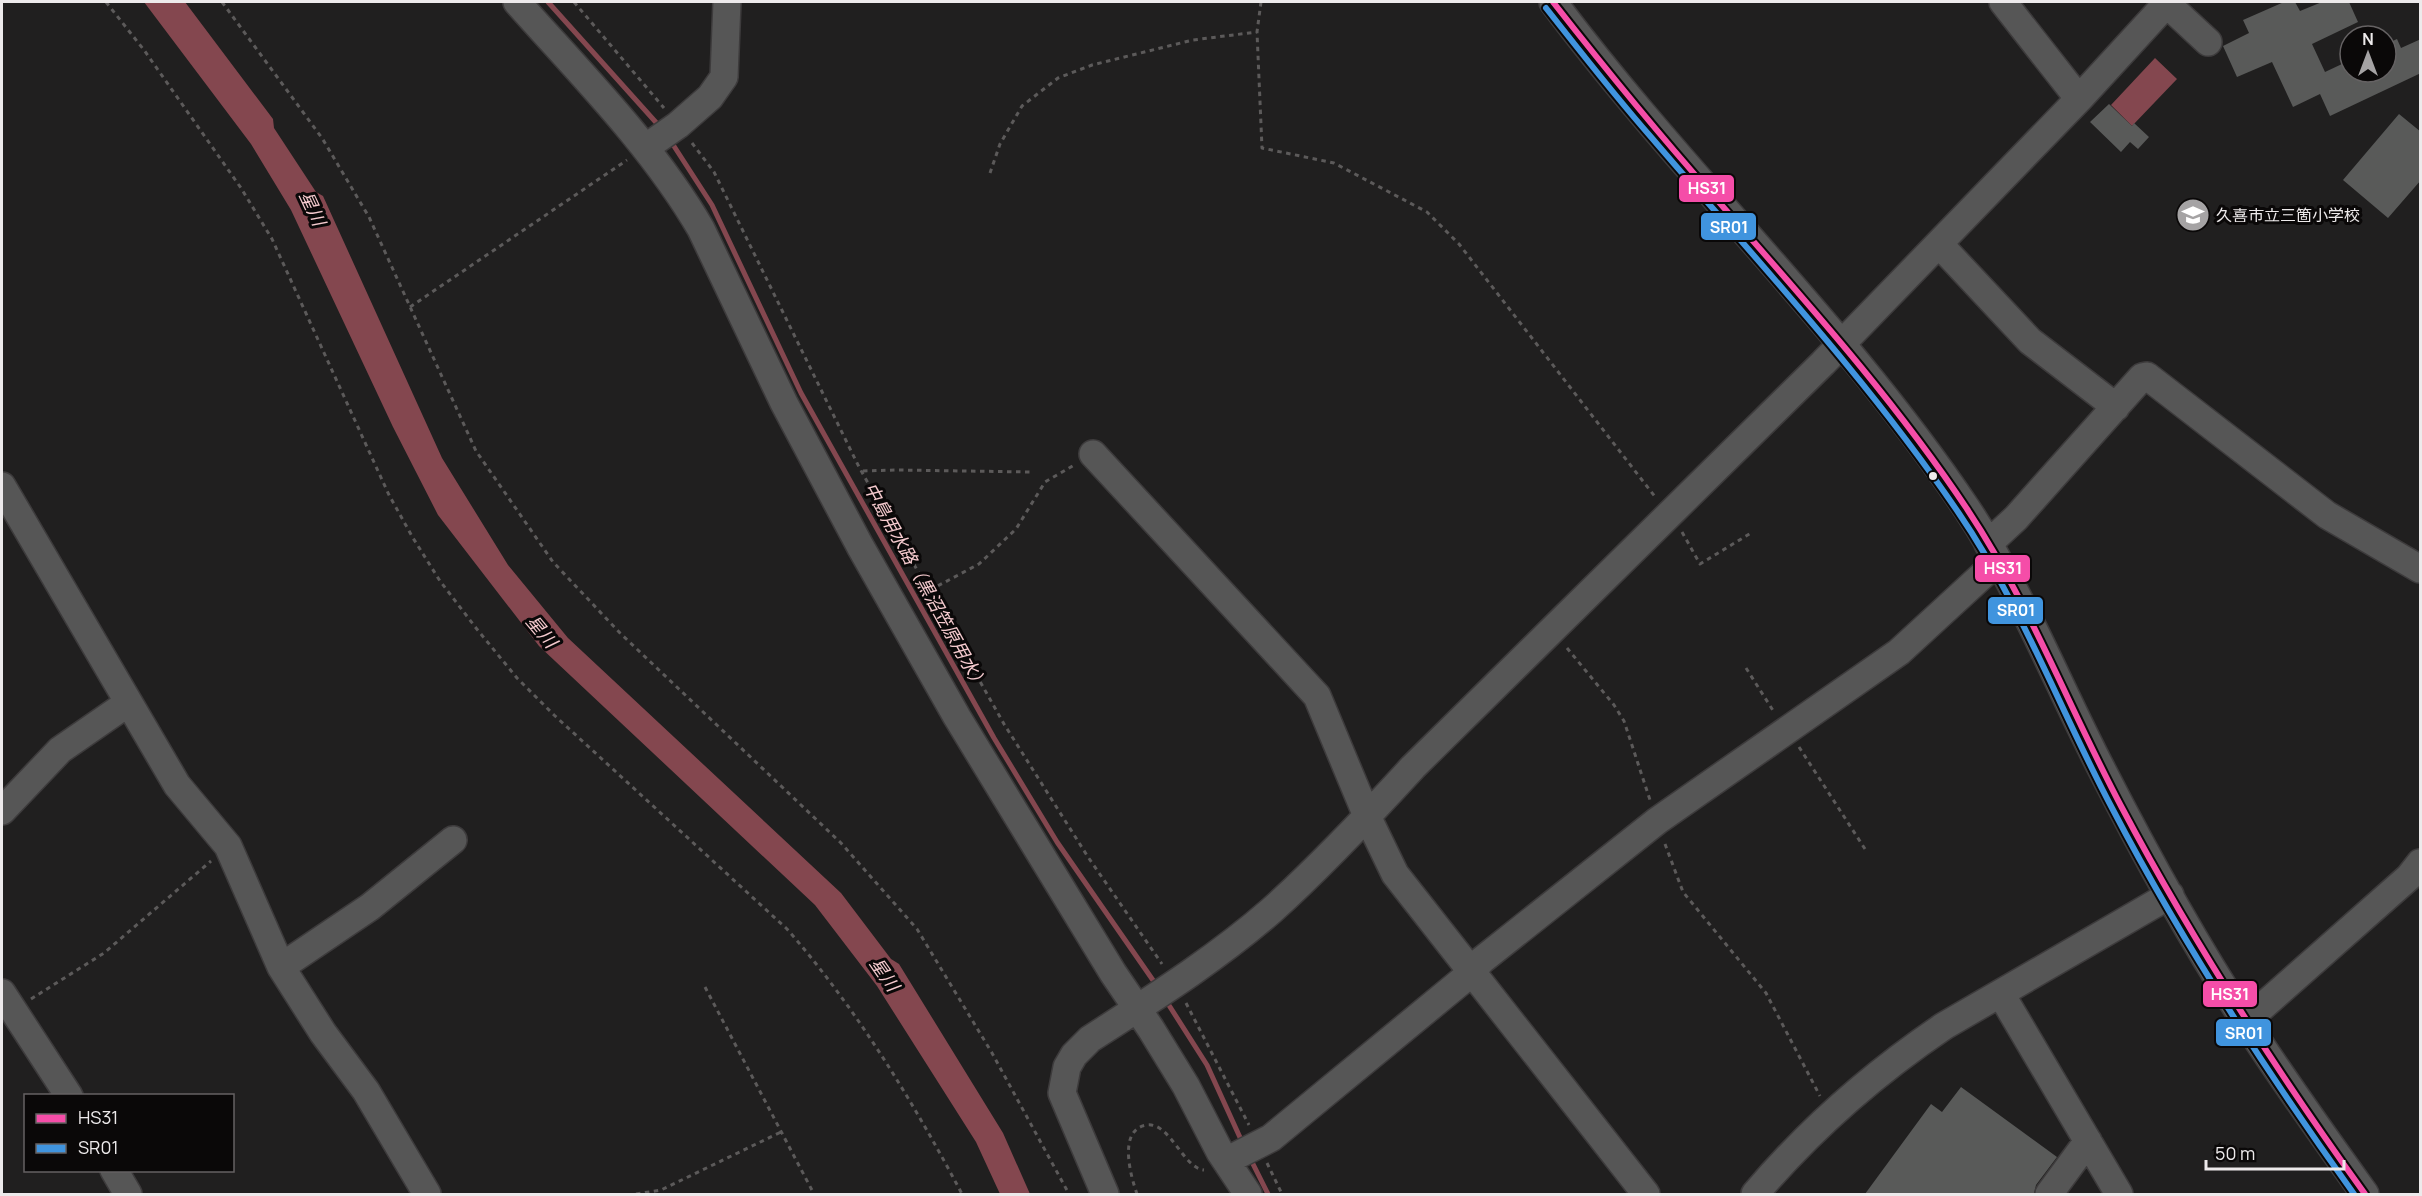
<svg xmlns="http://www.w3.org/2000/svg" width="2422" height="1196" font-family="Manrope,'Noto Sans JP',sans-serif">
  <rect width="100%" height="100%" fill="#201f1f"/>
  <path fill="#84474f" d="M 144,2 L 185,2 L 273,119 L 274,128 L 316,192 L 323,196 L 442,458 L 508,565 L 568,638 L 841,893 L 891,959 L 899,964 L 1003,1133 L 1030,1194 L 1000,1194 L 976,1142 L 877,986 L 815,905 L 539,646 L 438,515 L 393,427 L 291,210 L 251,144 Z
    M 2155,58 L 2177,79 L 2132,126 L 2111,105 Z"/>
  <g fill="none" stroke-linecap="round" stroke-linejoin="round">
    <path stroke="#84474f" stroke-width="5" d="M 548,2 L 661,128
      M 670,140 L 712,205 L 801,393 L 994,738 L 1057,842 L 1157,986
      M 1165,999 L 1207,1065 L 1243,1144
      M 1250,1158 L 1268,1194"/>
  </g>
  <path fill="#595a59" d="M 2284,2 L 2295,2 L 2300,11 L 2322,2 L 2349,2 L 2358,22 L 2312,44 L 2325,72 L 2342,64 L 2346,72 L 2386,72 L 2386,44 L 2397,39 L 2401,48 L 2421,39 L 2421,73 L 2330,116 L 2320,94 L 2293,107 L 2272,62 L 2237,77 L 2223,46 L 2249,33 L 2243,20 Z
    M 2109,104 L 2132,126 L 2134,123 L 2149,137 L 2138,149 L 2130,142 L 2121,152 L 2090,122 Z
    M 2399,114 L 2421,132 L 2421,180 L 2388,218 L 2343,180 Z
    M 1961,1087 L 2057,1157 L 2036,1185 L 2034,1194 L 1865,1194 L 1931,1104 L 1942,1112 Z"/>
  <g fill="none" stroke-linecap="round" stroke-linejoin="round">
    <defs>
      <path id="minor" d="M 517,2 C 581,74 652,145 701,229 L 784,403 L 860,546 L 957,717 L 1113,973 L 1151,1029 L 1186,1086 L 1220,1152 L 1248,1194
        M 1553,2 C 1684,177 1845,327 1967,509 C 2019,587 2057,683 2101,768 C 2145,854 2192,940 2245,1021 C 2283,1080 2324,1137 2365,1194
        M 2003,2 L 2079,99
        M 2166,3 L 2208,42
        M 645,148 L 678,125 L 710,97 L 724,77 L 727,2
        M 1939,244 L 2030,341 L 2116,407
        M 1093,454 L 1317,696 L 1367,816 L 1395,874 L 1646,1194
        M 2,486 L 177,785 L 228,846 L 281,967 L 323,1033 L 366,1091 L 427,1194
        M 1988,544 L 2016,518 L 2142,377 L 2147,376 L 2327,515 L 2420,569
        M 2,811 L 60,750 L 128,703
        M 281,967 L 370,907 L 453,840
        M 2,993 L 69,1096
        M 2001,994 L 2119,1194
        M 2245,1022 L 2409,877 L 2420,863
        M 1226,1161 L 1271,1138 L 1464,979 L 1482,960 L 1657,821 L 1899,652 L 1998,561
        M 114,1170 L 128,1194
        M 1105,1194 L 1062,1093 L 1067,1067 L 1074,1055 L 1090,1039 C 1152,999 1216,959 1272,910 C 1322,865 1368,816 1413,767 L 1823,363 L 2079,99 L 2168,2
        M 1755,1194 C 1810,1129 1873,1074 1944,1026 L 2170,895
        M 2049,1194 L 2088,1141"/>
    </defs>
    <use href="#minor" stroke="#3d3b3c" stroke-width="30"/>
    <path stroke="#5c5a5a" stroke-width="3" stroke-dasharray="4.5 4.5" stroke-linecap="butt" d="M 106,2 L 144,50 L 241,188 L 272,239 L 389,495 L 413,538 L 440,581 L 476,628 L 517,678 L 554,715 L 787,929 C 857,1009 912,1100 962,1194
      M 222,2 L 322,138 L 369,217 L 476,451 L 553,562 L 620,633 L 841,843 L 917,929 L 992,1053 L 1069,1194
      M 574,2 L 664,108
      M 1261,2 L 1257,32 L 1262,148 L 1334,163 L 1427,212 L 1459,244 L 1656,498
      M 692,143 L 714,172 L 859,467 L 1004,724 L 1088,857 L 1162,964
      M 990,173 L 1000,144 L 1022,106 L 1058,78 L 1092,65 L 1193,40 L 1257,32
      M 410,307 L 627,160
      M 863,471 L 896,470 L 1032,472
      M 1682,532 L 1700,564 L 1751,533
      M 930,590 L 979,564 L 1016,529 L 1045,482 L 1076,464
      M 1567,648 L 1614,705 L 1624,721 L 1650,800
      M 1746,668 L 1774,712
      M 1799,747 L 1865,849
      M 1665,844 L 1683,892 L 1766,993 L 1820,1096
      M 705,987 L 814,1194
      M 31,999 L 104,953 L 211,861
      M 1186,1003 L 1249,1125
      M 1267,1163 L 1282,1194
      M 636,1194 L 661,1190 L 781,1132
      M 1137,1194 C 1131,1177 1117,1129 1147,1125 C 1170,1122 1183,1168 1204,1170"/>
    <use href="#minor" stroke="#565656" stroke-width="27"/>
    <path stroke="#5c5a5a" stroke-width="3" stroke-dasharray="4.5 4.5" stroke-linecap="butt" d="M 1989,584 L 2015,561"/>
    <defs>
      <path id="bus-1" d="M 1553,2 C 1604,67 1656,131 1711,193 C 1800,295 1892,396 1967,509 C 2029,602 2069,708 2121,806 C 2193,942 2275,1069 2365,1194"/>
      <path id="bus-2" d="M 1546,8 C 1580,51 1614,95 1651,137 C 1756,260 1867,378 1958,512 C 2021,604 2060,710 2112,808 C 2183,944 2265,1070 2354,1194"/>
    </defs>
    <use href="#bus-1" stroke="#0a0808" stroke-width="10"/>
    <use href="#bus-2" stroke="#0a0808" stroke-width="10"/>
    <use href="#bus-1" stroke="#f54da8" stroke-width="6"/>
    <use href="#bus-2" stroke="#4094de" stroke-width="6"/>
  </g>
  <defs>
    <symbol id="school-disc" viewBox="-11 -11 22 22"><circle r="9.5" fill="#a5a3a4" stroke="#0a0808"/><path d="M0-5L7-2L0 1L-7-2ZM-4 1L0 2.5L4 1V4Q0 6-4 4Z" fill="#fff"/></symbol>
  </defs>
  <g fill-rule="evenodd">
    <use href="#school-disc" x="2174" y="196" width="38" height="38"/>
  </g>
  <circle fill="#edeaeb" stroke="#0a0808" stroke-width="2" cx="1933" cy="476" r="5"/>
  <g text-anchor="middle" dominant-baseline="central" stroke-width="6" stroke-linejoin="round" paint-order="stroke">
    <g font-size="16" fill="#edeaeb" stroke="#0a0808" text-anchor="start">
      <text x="2216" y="215">久喜市立三箇小学校</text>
    </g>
    <g font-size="18" font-style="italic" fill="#f6cbcf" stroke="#0a0808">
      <text transform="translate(313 208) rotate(65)">星川</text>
      <text transform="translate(926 586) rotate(61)">中島用水路（黒沼笠原用水）</text>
      <text transform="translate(542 631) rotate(50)">星川</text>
      <text transform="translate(885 974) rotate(55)">星川</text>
    </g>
  </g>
  <g stroke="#0a0808" stroke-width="2">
    <rect x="1678" y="174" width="57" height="29" rx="6" fill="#f54da8"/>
    <rect x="1700" y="212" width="57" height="29" rx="6" fill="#4094de"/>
    <rect x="1974" y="554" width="57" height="29" rx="6" fill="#f54da8"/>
    <rect x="1987" y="596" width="57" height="29" rx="6" fill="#4094de"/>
    <rect x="2202" y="980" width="56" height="28" rx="6" fill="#f54da8"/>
    <rect x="2215" y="1018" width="57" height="29" rx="6" fill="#4094de"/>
  </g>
  <g font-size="16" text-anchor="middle" font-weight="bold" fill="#fff">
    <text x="1707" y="194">HS31</text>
    <text x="1729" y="233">SR01</text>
    <text x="2003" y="574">HS31</text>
    <text x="2016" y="616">SR01</text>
    <text x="2230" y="1000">HS31</text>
    <text x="2244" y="1039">SR01</text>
  </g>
  <rect width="2422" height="1196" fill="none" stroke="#edeaeb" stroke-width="6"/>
  <rect x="24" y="1094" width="210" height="78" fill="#0a0808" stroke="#656263" stroke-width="1.5"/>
  <rect x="36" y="1114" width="30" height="9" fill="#f54da8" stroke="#656263" stroke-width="1.5"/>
  <text x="78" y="1124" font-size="18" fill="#edeaeb">HS31</text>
  <rect x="36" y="1144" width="30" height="9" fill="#4094de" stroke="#656263" stroke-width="1.5"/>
  <text x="78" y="1154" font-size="18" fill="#edeaeb">SR01</text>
  <g transform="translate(2368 54)"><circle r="28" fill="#0a0808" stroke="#656263" stroke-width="1.5"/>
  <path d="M0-4.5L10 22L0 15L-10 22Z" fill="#a5a3a4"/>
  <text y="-9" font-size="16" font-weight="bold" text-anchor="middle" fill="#edeaeb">N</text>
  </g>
  <path d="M2206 1160v9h138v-9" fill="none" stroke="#edeaeb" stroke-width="3"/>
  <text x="2215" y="1160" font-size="18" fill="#edeaeb" stroke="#0a0808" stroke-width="4.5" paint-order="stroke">50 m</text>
</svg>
